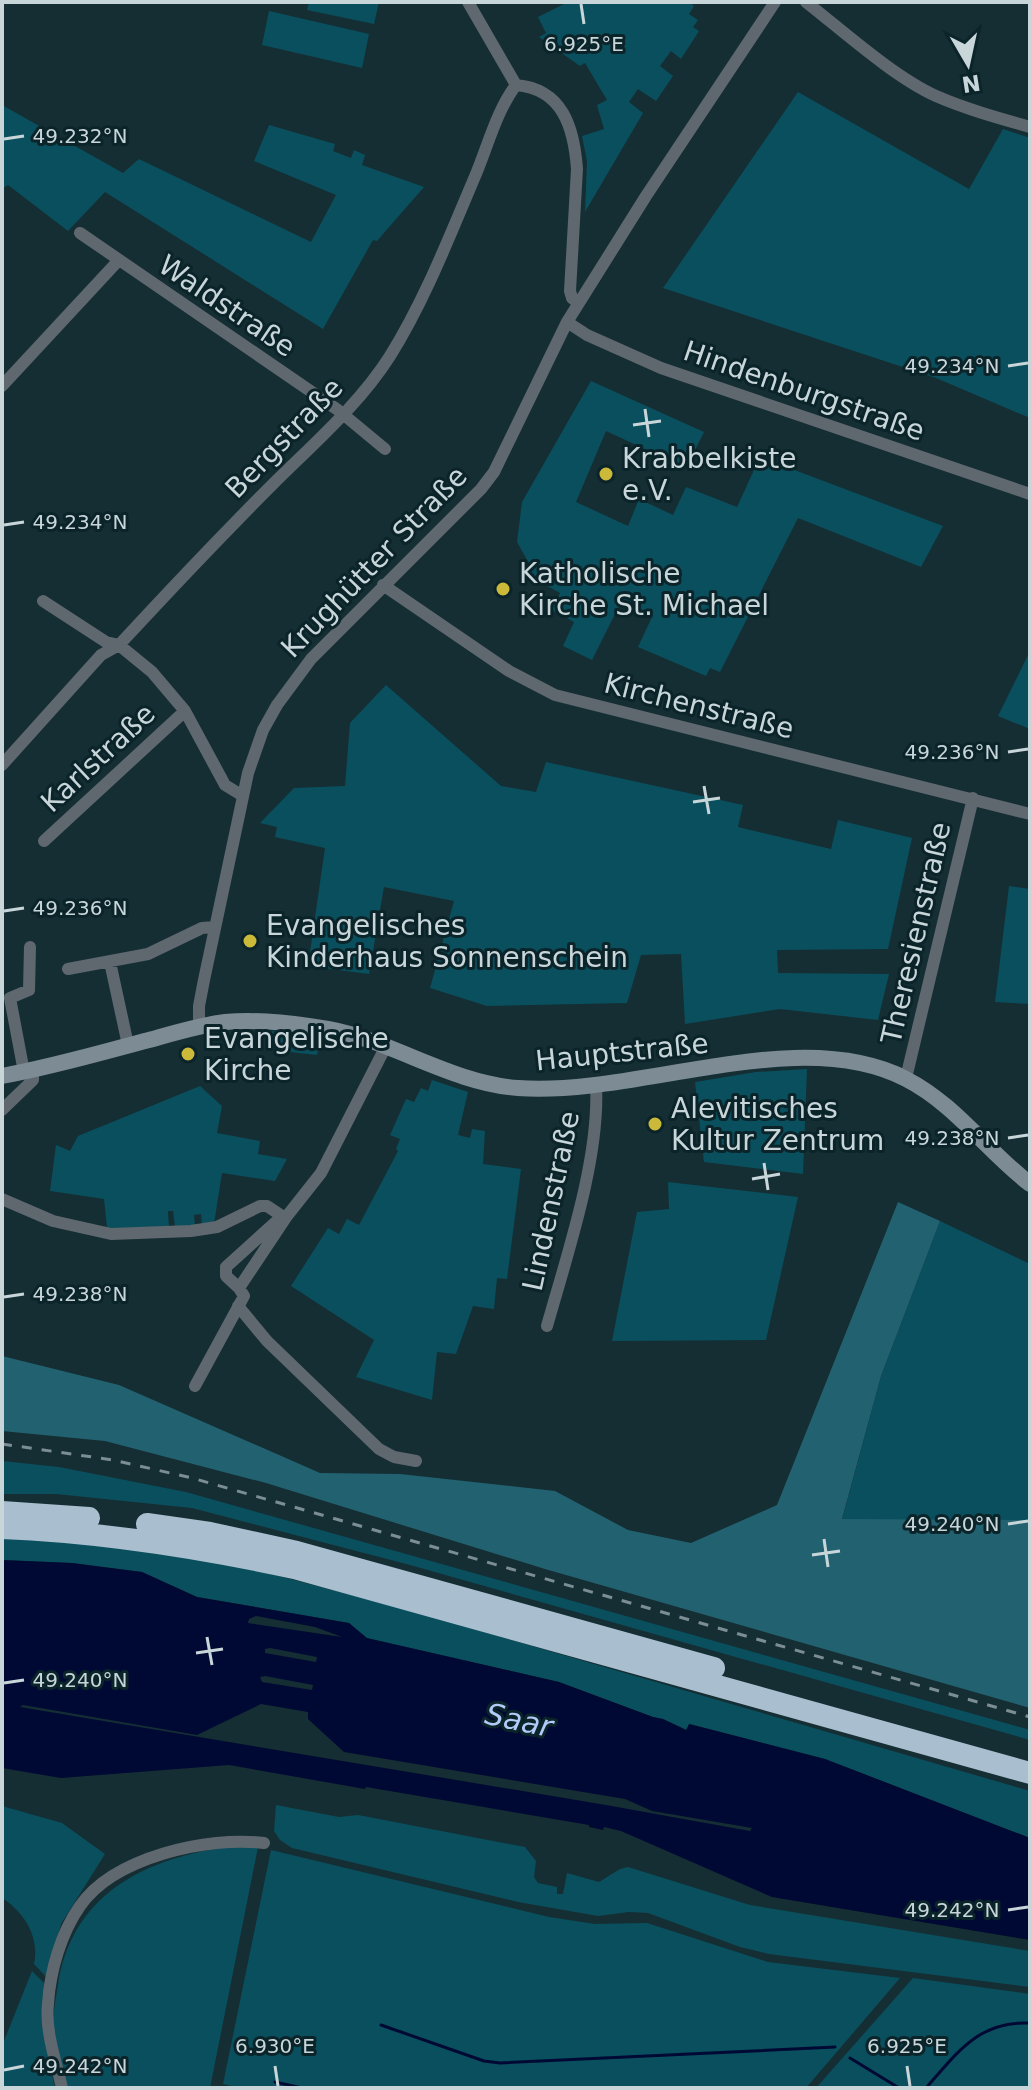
<svg xmlns="http://www.w3.org/2000/svg" width="1032" height="2090" font-family="'DejaVu Sans',sans-serif">
  <rect width="100%" height="100%" fill="#152e34"/>
  <path fill="#0a4f5d" d="M 309,2 L 379,2 L 374,24 L 307,10 Z
    M 568,2 L 689,2 L 694,6 L 689,14 L 698,20 L 693,27 L 699,31 L 681,59 L 671,51 L 660,66 L 673,76 L 656,101 L 638,89 L 629,102 L 643,113 L 585,212 L 587,161 L 582,136 L 604,129 L 597,105 L 607,100 L 585,63 L 580,66 L 539,37 L 546,33 L 538,17 Z
    M 269,11 L 369,34 L 362,68 L 262,45 Z
    M 798,92 L 969,189 L 1003,129 L 1030,138 L 1030,418 L 936,378 L 663,288 Z
    M 2,105 L 123,173 L 139,159 L 311,242 L 336,195 L 254,161 L 269,125 L 335,144 L 333,151 L 351,158 L 354,150 L 365,155 L 362,165 L 424,187 L 377,241 L 373,240 L 323,329 L 105,192 L 68,231 L 8,185 L 2,189 Z
    M 591,381 L 704,432 L 686,468 L 606,431 L 576,502 L 628,526 L 639,499 L 673,515 L 686,487 L 737,507 L 760,457 L 943,526 L 921,567 L 798,518 L 720,672 L 710,668 L 706,676 L 638,647 L 652,617 L 621,602 L 592,660 L 563,646 L 574,622 L 552,610 L 560,593 L 528,575 L 531,567 L 517,542 L 522,502 Z
    M 1030,651 L 1030,729 L 998,716 Z
    M 386,685 L 501,786 L 536,792 L 546,762 L 743,805 L 738,827 L 831,849 L 838,820 L 912,838 L 888,949 L 777,950 L 778,973 L 889,974 L 878,1020 L 780,1009 L 685,1024 L 681,954 L 641,955 L 627,1003 L 487,1006 L 430,988 L 454,901 L 384,887 L 369,974 L 308,966 L 325,848 L 275,837 L 277,827 L 260,823 L 294,788 L 345,786 L 350,723 Z
    M 1009,886 L 1030,889 L 1030,1004 L 995,1002 Z
    M 271,1031 L 321,1037 L 317,1055 L 272,1050 Z
    M 807,1069 L 803,1174 L 704,1162 L 695,1082 L 756,1072 Z
    M 432,1080 L 468,1092 L 458,1135 L 470,1138 L 472,1129 L 485,1131 L 483,1164 L 521,1169 L 507,1279 L 497,1278 L 494,1309 L 473,1306 L 456,1354 L 437,1352 L 432,1400 L 356,1377 L 374,1340 L 291,1286 L 328,1228 L 339,1234 L 347,1219 L 359,1225 L 398,1151 L 396,1149 L 400,1139 L 390,1135 L 406,1099 L 414,1102 L 421,1088 L 428,1091 Z
    M 200,1086 L 222,1106 L 217,1133 L 260,1141 L 258,1154 L 287,1159 L 275,1181 L 222,1173 L 214,1224 L 202,1225 L 201,1214 L 194,1215 L 195,1226 L 175,1227 L 173,1211 L 168,1211 L 169,1228 L 107,1228 L 104,1199 L 50,1191 L 56,1145 L 70,1151 L 78,1136 Z
    M 668,1182 L 798,1197 L 766,1340 L 612,1341 L 637,1212 L 669,1209 Z
    M 940,1221 L 1030,1264 L 1030,1520 L 842,1520 L 881,1376 Z
    M 2,1461 L 59,1467 L 186,1492 L 1030,1730 L 1030,1740 L 410,1565 L 192,1508 L 56,1494 L 2,1494 Z
    M 2,1534 L 190,1553 L 398,1607 L 1030,1791 L 1030,1838 L 825,1759 L 690,1724 L 687,1730 L 663,1719 L 653,1717 L 559,1682 L 366,1638 L 349,1623 L 197,1597 L 142,1572 L 72,1563 L 2,1560 Z
    M 276,1805 L 339,1817 L 358,1815 L 525,1847 L 536,1861 L 534,1877 L 538,1883 L 557,1887 L 557,1894 L 563,1894 L 567,1873 L 599,1882 L 620,1869 L 628,1867 L 750,1905 L 1030,1951 L 1030,1987 L 769,1954 L 740,1947 L 648,1913 L 629,1912 L 598,1916 L 518,1902 L 292,1848 L 280,1840 L 274,1831 Z
    M 2,1806 L 62,1823 L 105,1854 L 61,1924 L 48,1979 L 34,1964 C 40,1937 24,1912 2,1898 Z
    M 242,1845 L 258,1847 L 210,2088 L 67,2088 C 63,2068 56,2048 54,2028 C 52,2014 56,1999 58,1985 C 73,1888 154,1855 242,1845 Z
    M 271,1850 L 549,1917 L 595,1924 L 647,1923 L 768,1962 L 900,1978 L 806,2088 L 240,2088 L 223,2084 Z
    M 32,1971 L 47,1986 L 43,2034 L 55,2088 L 2,2088 L 2,2046 Z
    M 913,1978 L 1030,1994 L 1030,2088 L 816,2088 Z"/>
  <path fill="#226270" d="M 898,1202 L 940,1221 L 881,1376 L 842,1519 L 1030,1520 L 1030,1708 L 545,1569 L 266,1483 L 105,1441 L 2,1431 L 2,1356 L 119,1385 L 320,1473 L 400,1474 L 555,1491 L 628,1530 L 691,1543 L 777,1505 Z"/>
  <path fill="#000933" fill-rule="evenodd" d="M 2,1560 L 72,1563 L 142,1572 L 197,1597 L 349,1623 L 367,1638 L 559,1682 L 653,1717 L 663,1719 L 686,1730 L 689,1724 L 825,1759 L 1030,1838 L 1030,1940 L 772,1897 L 621,1831 L 604,1827 L 603,1830 L 589,1827 L 589,1825 L 366,1787 L 365,1789 L 229,1765 L 61,1778 L 2,1768 ZM 256,1616 L 315,1627 L 342,1637 L 248,1623 L 249,1619 ZM 270,1648 L 317,1657 L 316,1662 L 265,1653 L 265,1649 ZM 265,1676 L 313,1685 L 312,1690 L 262,1682 L 260,1677 ZM 261,1704 L 308,1712 L 308,1719 L 344,1752 L 625,1799 L 652,1811 L 752,1828 L 750,1831 L 606,1805 L 20,1707 L 23,1705 L 197,1735 Z"/>
  <g fill="none" stroke-linecap="round" stroke-linejoin="round">
    <path stroke="#000933" stroke-width="3" d="M 381,2025 L 484,2061 L 500,2063 L 835,2047
      M 850,2058 L 899,2088
      M 275,2082 L 302,2088
      M 926,2088 C 958,2052 978,2021 1030,2023"/>
    <path stroke="#5f686e" stroke-width="12" d="M 468,2 L 516,85 C 563,89 574,128 577,169 L 570,291 L 572,298 L 579,303
      M 806,2 C 843,31 894,77 936,96 C 966,109 998,118 1030,127
      M 80,233 L 338,410 L 385,449
      M 567,322 L 587,335 L 661,368 L 1030,494
      M 2,386 L 118,261
      M 383,585 L 509,671 L 555,695 L 1030,814
      M 43,601 L 106,642 L 119,645 L 152,672 L 185,711 L 225,785 L 243,796
      M 2,765 L 101,655 L 119,645 C 169,591 219,538 271,486 C 312,445 359,405 390,356 C 425,300 450,235 476,174 C 488,145 497,110 516,85
      M 44,841 L 185,711
      M 110,962 L 128,1045
      M 68,969 L 148,954 L 202,928 L 214,927
      M 199,1027 L 199,1006 L 204,980 L 248,773 L 263,730 L 277,705 L 311,659 L 481,489 L 494,472 L 567,322 L 646,196 L 775,2
      M 24,1072 L 10,998 L 29,990 L 30,947
      M 906,1078 L 973,798
      M 2,1110 L 33,1080 L 33,1070
      M 2,1199 L 53,1221 L 111,1234 L 191,1231 L 217,1227 L 260,1206 L 267,1206 L 282,1216
      M 239,1288 L 226,1276 L 226,1267 L 278,1220
      M 238,1306 L 267,1341 L 379,1449 L 394,1457 L 416,1461
      M 547,1326 C 567,1255 600,1158 596,1085
      M 195,1386 L 244,1296 L 239,1288 L 287,1216 L 321,1173 L 386,1046
      M 62,2088 C 56,2061 45,2032 48,2004 C 50,1971 61,1933 80,1906 C 114,1857 208,1836 264,1843"/>
    <path stroke="#7d8b95" stroke-width="16" d="M 2,1076 C 52,1067 100,1053 149,1040 C 174,1033 200,1025 225,1022 C 260,1019 294,1023 328,1029 C 393,1041 451,1083 518,1088 C 637,1097 798,1023 906,1079 C 955,1104 987,1151 1030,1184"/>
    <path stroke="#a9bece" stroke-width="22" d="M 2,1512 L 89,1518
      M 147,1524 L 210,1533 L 297,1552 L 714,1668
      M 2,1528 C 101,1532 197,1547 294,1568 L 1030,1773"/>
    <path stroke="#7b8e93" stroke-width="3" stroke-dasharray="10 10" stroke-linecap="butt" d="M 2,1444 L 113,1460 L 192,1478 L 1030,1717"/>
  </g>
  <path fill="none" stroke="#c8d6da" stroke-width="3" d="M 581,4 L 584,24M 4,139 L 24,136M 1008,366 L 1028,363M 645,409 L 649,437M 633,425 L 661,421M 4,525 L 24,522M 1008,752 L 1028,749M 704,786 L 709,814M 693,802 L 720,798M 4,911 L 24,908M 1008,1138 L 1028,1135M 764,1163 L 768,1190M 752,1179 L 780,1174M 4,1297 L 24,1294M 1008,1524 L 1028,1521M 824,1539 L 828,1567M 812,1555 L 840,1551M 207,1637 L 212,1665M 196,1653 L 223,1649M 4,1683 L 24,1680M 1008,1910 L 1028,1907M 275,2066 L 278,2086M 907,2066 L 910,2086M 4,2070 L 24,2066"/>
  <g fill="#cbba39" stroke="#0b242a" stroke-width="3">
    <circle cx="606" cy="474" r="8"/>
    <circle cx="503" cy="589" r="8"/>
    <circle cx="250" cy="941" r="8"/>
    <circle cx="188" cy="1054" r="8"/>
    <circle cx="655" cy="1124" r="8"/>
  </g>
  <g text-anchor="middle" dominant-baseline="central" stroke-width="6" stroke-linejoin="round" paint-order="stroke">
    <g font-size="28" fill="#c8d6da" stroke="#0b242a">
      <text transform="translate(227 306) rotate(34)">Waldstraße</text>
      <text transform="translate(804 391) rotate(19)">Hindenburgstraße</text>
      <text transform="translate(284 438) rotate(-46)">Bergstraße</text>
      <text transform="translate(374 562) rotate(-46)">Krughütter Straße</text>
      <text transform="translate(699 706) rotate(14)">Kirchenstraße</text>
      <text transform="translate(98 758) rotate(-43)">Karlstraße</text>
      <text transform="translate(916 933) rotate(-77)">Theresienstraße</text>
      <text transform="translate(622 1052) rotate(-6)">Hauptstraße</text>
      <text transform="translate(551 1201) rotate(-78)">Lindenstraße</text>
    </g>
    <g font-size="28" fill="#c8d6da" stroke="#0b242a" text-anchor="start">
      <text x="622" y="458">Krabbelkiste<tspan x="622" dy="32">e.V.</tspan></text>
      <text x="519" y="573">Katholische<tspan x="519" dy="32">Kirche St. Michael</tspan></text>
      <text x="266" y="925">Evangelisches<tspan x="266" dy="32">Kinderhaus Sonnenschein</tspan></text>
      <text x="204" y="1038">Evangelische<tspan x="204" dy="32">Kirche</tspan></text>
      <text x="671" y="1108">Alevitisches<tspan x="671" dy="32">Kultur Zentrum</tspan></text>
    </g>
    <g font-size="30" font-style="italic" fill="#b1caf7" stroke="#0b242a">
      <text transform="translate(519 1720) rotate(12)">Saar</text>
    </g>
  </g>
  <g font-size="20" text-anchor="middle" fill="#c8d6da" stroke="#0b242a" stroke-width="6" stroke-linejoin="round" paint-order="stroke">
    <text x="584" y="51">6.925°E</text>
    <text x="80" y="143">49.232°N</text>
    <text x="952" y="373">49.234°N</text>
    <text x="80" y="529">49.234°N</text>
    <text x="952" y="759">49.236°N</text>
    <text x="80" y="915">49.236°N</text>
    <text x="952" y="1145">49.238°N</text>
    <text x="80" y="1301">49.238°N</text>
    <text x="952" y="1531">49.240°N</text>
    <text x="80" y="1687">49.240°N</text>
    <text x="952" y="1917">49.242°N</text>
    <text x="275" y="2053">6.930°E</text>
    <text x="907" y="2053">6.925°E</text>
    <text x="80" y="2073">49.242°N</text>
  </g>
  <rect width="1032" height="2090" fill="none" stroke="#c8d6da" stroke-width="8"/>
  <g transform="translate(968 64) rotate(171)" stroke="#0b242a" stroke-width="6" paint-order="stroke">
  <path d="M0-6L14 30L0 20L-14 30Z" fill="#c8d6da"/>
  <text y="-12" font-size="22" font-weight="bold" text-anchor="middle" fill="#c8d6da">N</text>
  </g>
</svg>
